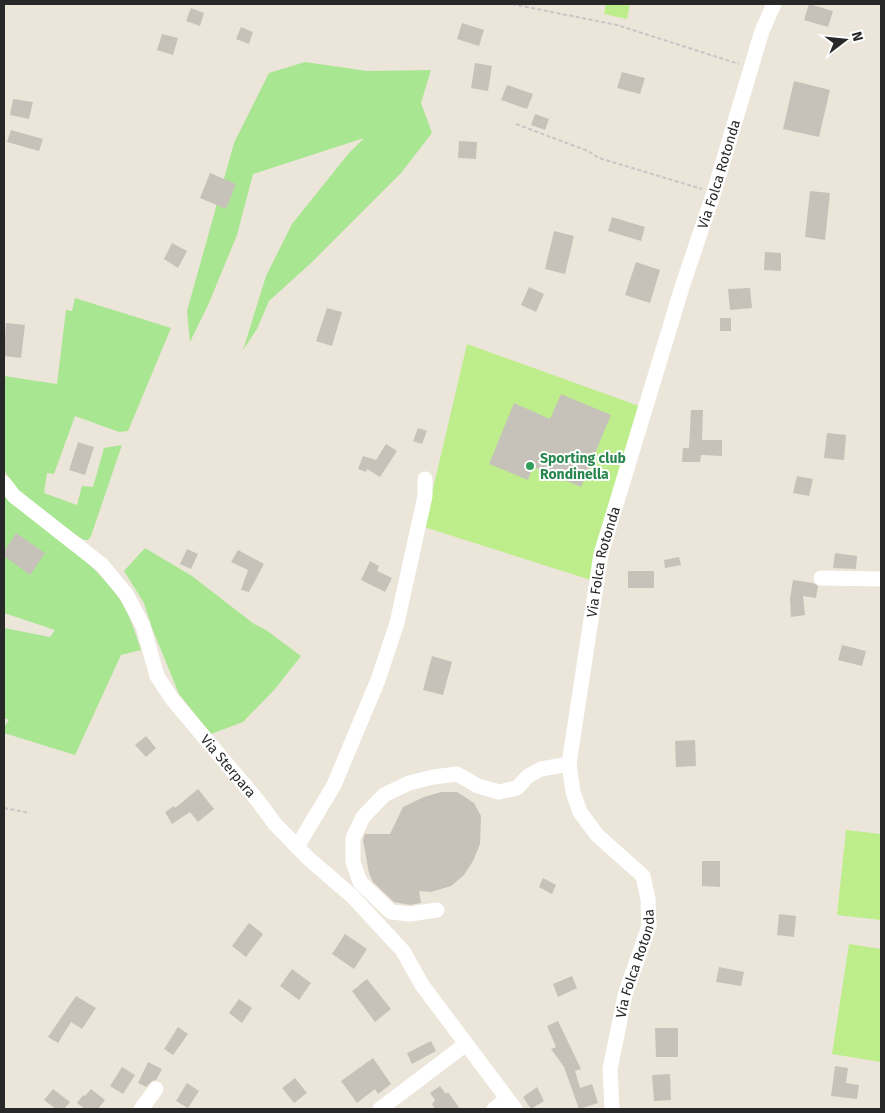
<svg xmlns="http://www.w3.org/2000/svg" width="885" height="1113" font-family="'Fira Sans',sans-serif">
  <rect width="100%" height="100%" fill="#ece5d9"/>
  <path fill="#a9e692" d="M 305,62 L 367,71 L 431,70 L 421,103 L 432,133 L 401,173 L 311,263 L 269,301 L 257,329 L 243,350 L 266,276 L 292,224 L 349,153 L 364,138 L 253,174 L 237,235 L 209,303 L 190,342 L 187,311 L 234,143 L 269,73 Z
    M 75,298 L 171,328 L 128,431 L 119,432 L 75,416 L 54,474 L 47,473 L 44,493 L 77,505 L 82,486 L 93,487 L 104,448 L 122,445 L 91,536 L 88,540 L 84,540 L 79,537 L 18,492 L 4,470 L 4,376 L 57,384 L 66,310 L 72,311 Z
    M 4,493 C 43,525 88,556 118,597 C 129,612 135,632 141,650 L 121,655 L 75,755 L 4,733 L 4,727 L 9,720 L 4,718 L 4,628 L 50,637 L 55,630 L 4,613 Z
    M 145,548 L 192,576 L 254,624 L 266,630 L 301,656 L 275,689 L 243,722 L 211,734 L 179,694 L 152,628 L 144,603 L 124,571 Z"/>
  <path fill="#beee8c" d="M 606,4 L 630,4 L 627,19 L 604,14 Z
    M 467,344 L 639,406 L 591,580 L 424,527 Z
    M 846,830 L 881,834 L 881,920 L 837,915 Z
    M 849,944 L 881,949 L 881,1062 L 832,1054 Z"/>
  <path fill="#c7c2b9" d="M 809,4 L 833,11 L 828,27 L 804,20 Z
    M 191,8 L 204,13 L 200,26 L 186,21 Z
    M 462,23 L 484,30 L 479,46 L 457,39 Z
    M 241,27 L 253,32 L 249,44 L 236,39 Z
    M 162,34 L 178,38 L 173,55 L 157,50 Z
    M 475,63 L 492,66 L 488,91 L 471,88 Z
    M 622,72 L 645,78 L 640,94 L 617,88 Z
    M 794,81 L 830,90 L 819,137 L 783,129 Z
    M 507,85 L 533,94 L 527,109 L 501,100 Z
    M 13,99 L 33,102 L 29,119 L 10,115 Z
    M 535,114 L 549,119 L 545,130 L 531,125 Z
    M 11,130 L 43,139 L 39,151 L 7,142 Z
    M 459,141 L 477,142 L 476,159 L 458,158 Z
    M 210,173 L 236,184 L 226,209 L 200,198 Z
    M 810,191 L 830,193 L 825,240 L 805,237 Z
    M 612,217 L 645,227 L 641,241 L 608,231 Z
    M 554,231 L 574,236 L 565,274 L 545,269 Z
    M 172,243 L 187,251 L 178,268 L 164,259 Z
    M 765,252 L 781,253 L 781,271 L 764,270 Z
    M 636,262 L 660,270 L 650,303 L 625,295 Z
    M 529,287 L 544,294 L 536,312 L 521,305 Z
    M 750,288 L 752,308 L 730,310 L 728,289 Z
    M 327,308 L 342,312 L 332,346 L 316,341 Z
    M 720,318 L 731,318 L 731,331 L 720,331 Z
    M 6,323 L 25,325 L 21,358 L 4,356 Z
    M 561,394 L 611,415 L 581,487 L 533,467 L 528,480 L 489,464 L 514,403 L 550,419 Z
    M 691,410 L 703,410 L 702,440 L 722,440 L 722,456 L 701,455 L 700,462 L 682,462 L 683,448 L 689,448 Z
    M 418,428 L 427,431 L 422,444 L 413,441 Z
    M 827,433 L 846,435 L 844,460 L 824,458 Z
    M 78,442 L 94,447 L 85,475 L 69,470 Z
    M 386,444 L 397,451 L 380,477 L 367,469 L 366,472 L 358,469 L 363,456 L 376,460 Z
    M 797,476 L 813,479 L 809,496 L 793,493 Z
    M 16,533 L 45,553 L 30,575 L 4,556 L 4,552 Z
    M 187,549 L 198,554 L 191,569 L 180,564 Z
    M 238,550 L 264,564 L 249,592 L 241,590 L 248,570 L 231,562 Z
    M 835,553 L 857,556 L 856,569 L 833,568 Z
    M 679,557 L 681,565 L 665,568 L 664,560 Z
    M 370,561 L 379,566 L 377,571 L 392,578 L 385,592 L 361,580 Z
    M 628,571 L 654,571 L 654,588 L 628,588 Z
    M 793,580 L 813,583 L 818,586 L 816,598 L 803,596 L 805,615 L 791,617 L 790,599 Z
    M 842,645 L 866,651 L 862,666 L 838,660 Z
    M 432,656 L 452,662 L 443,695 L 423,690 Z
    M 146,736 L 156,748 L 146,757 L 135,745 Z
    M 695,740 L 696,766 L 676,767 L 675,741 Z
    M 198,789 L 214,809 L 198,822 L 190,812 L 172,824 L 165,812 L 174,806 L 175,808 Z
    M 441,792 L 457,792 L 474,803 L 481,816 L 480,844 L 473,861 L 464,875 L 451,886 L 431,892 L 419,891 L 421,903 L 410,905 L 394,902 L 373,882 L 369,873 L 363,840 L 365,834 L 390,834 L 403,807 L 424,797 Z
    M 702,861 L 720,861 L 720,887 L 702,886 Z
    M 543,878 L 556,885 L 552,894 L 539,887 Z
    M 779,914 L 796,916 L 794,937 L 777,935 Z
    M 249,923 L 263,934 L 246,957 L 232,946 Z
    M 345,934 L 367,949 L 354,969 L 332,954 Z
    M 719,967 L 744,972 L 741,986 L 716,982 Z
    M 292,969 L 311,983 L 299,1000 L 280,986 Z
    M 572,976 L 577,988 L 558,997 L 553,984 Z
    M 367,979 L 391,1009 L 375,1022 L 352,991 Z
    M 76,996 L 96,1008 L 82,1029 L 71,1022 L 58,1043 L 48,1037 Z
    M 239,999 L 252,1008 L 242,1023 L 229,1013 Z
    M 558,1021 L 581,1069 L 575,1071 L 580,1088 L 592,1084 L 598,1103 L 579,1109 L 564,1067 L 551,1049 L 556,1047 L 547,1026 Z
    M 178,1027 L 188,1034 L 173,1055 L 164,1049 Z
    M 655,1028 L 678,1028 L 678,1057 L 656,1057 Z
    M 431,1041 L 436,1051 L 412,1064 L 407,1053 Z
    M 373,1058 L 391,1084 L 378,1094 L 375,1089 L 357,1103 L 341,1081 Z
    M 148,1062 L 162,1069 L 156,1080 L 152,1081 L 146,1087 L 138,1083 Z
    M 835,1066 L 848,1068 L 846,1083 L 859,1085 L 857,1099 L 831,1096 Z
    M 122,1067 L 135,1075 L 123,1094 L 110,1086 Z
    M 670,1074 L 671,1100 L 654,1101 L 652,1075 Z
    M 295,1078 L 307,1093 L 294,1103 L 282,1088 Z
    M 187,1083 L 199,1091 L 188,1108 L 176,1101 Z
    M 440,1086 L 446,1094 L 448,1092 L 460,1109 L 435,1109 L 432,1104 L 435,1100 L 430,1093 Z
    M 537,1087 L 544,1101 L 531,1109 L 523,1097 Z
    M 53,1089 L 70,1102 L 64,1109 L 56,1109 L 44,1100 Z
    M 91,1089 L 105,1100 L 98,1109 L 85,1109 L 77,1103 L 83,1095 L 85,1096 Z"/>
  <g fill="none" stroke-linecap="round" stroke-linejoin="round">
    <path stroke="#c7c7c7" stroke-width="2" stroke-dasharray="4 2.5" stroke-linecap="butt" d="M 512,4 L 617,25 L 739,64
      M 516,124 L 588,151 L 599,158 L 702,189
      M 4,808 L 30,813"/>
    <g stroke="#fff" stroke-width="15">
      <path id="s1" d="M 4,483 L 14,496 L 102,565 L 126,594 L 143,626 L 157,676 L 172,699 L 258,801 L 275,824 L 309,859 L 352,896 L 403,951 L 422,985 L 515,1109"/>
      <path d="M 821,578 L 881,579"/>
      <path d="M 297,847 L 334,785 L 378,680 L 397,623 L 425,496 L 425,479"/>
      <path d="M 437,910 L 410,914 L 391,912 L 360,882 L 353,862 L 353,838 L 363,817 L 384,795 L 409,783 L 433,777 L 457,774 L 478,786 L 499,792 L 517,788 L 528,776 L 541,769 L 569,764"/>
      <path d="M 141,1109 L 156,1089"/>
      <path d="M 380,1109 L 466,1044"/>
      <path d="M 494,1109 L 507,1099"/>
      <path id="s2" d="M 612,1109 L 610,1069 L 625,995 L 649,926 L 648,899 L 643,876 L 597,835 L 580,812 L 573,792 L 569,764 L 601,554 L 683,284 L 714,192 L 762,31 L 774,4"/>
    </g>
  </g>
  <circle fill="#2e9e5b" stroke="#fff" stroke-width="2" cx="530" cy="466" r="5"/>
  <g text-anchor="middle" dominant-baseline="central" stroke-width="4" stroke-linejoin="round" paint-order="stroke">
    <g font-size="14" fill="#282828" stroke="#fff">
      <text stroke="none"><textPath href="#s2" startOffset="989">Via Folca Rotonda</textPath></text>
      <text stroke="none"><textPath href="#s2" startOffset="584">Via Folca Rotonda</textPath></text>
      <text stroke="none"><textPath href="#s1" startOffset="369">Via Sterpara</textPath></text>
      <text stroke="none"><textPath href="#s2" startOffset="149">Via Folca Rotonda</textPath></text>
    </g>
    <g font-size="14" font-weight="bold" fill="#27864d" stroke="#fff" text-anchor="start">
      <text x="540" y="458">Sporting club<tspan x="540" dy="16">Rondinella</tspan></text>
    </g>
  </g>
  <rect width="885" height="1113" fill="none" stroke="#282828" stroke-width="10"/>
  <g transform="translate(845 40) rotate(74)" stroke="#ffffff" stroke-width="4" paint-order="stroke">
  <path d="M0-4L9 19L0 12L-9 19Z" fill="#282828"/>
  <text y="-8" font-size="14" font-weight="bold" text-anchor="middle" fill="#282828">N</text>
  </g>
</svg>
